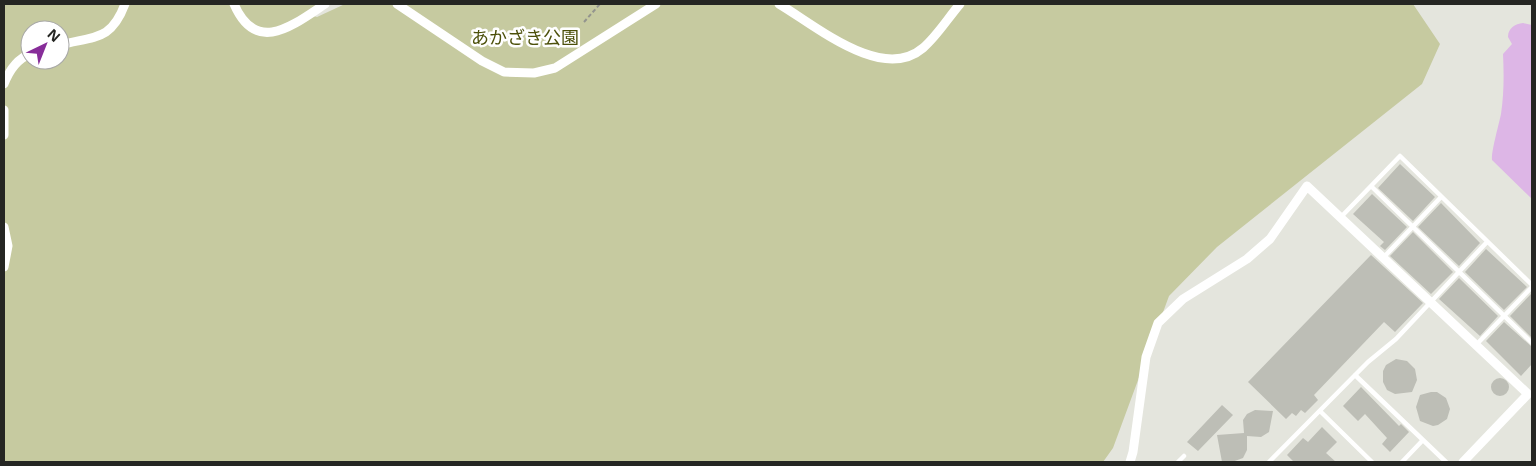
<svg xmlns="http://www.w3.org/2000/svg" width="1536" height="466" font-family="'Noto Sans','Noto Sans JP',sans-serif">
  <rect width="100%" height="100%" fill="#e4e5dd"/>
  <path fill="#c6caa0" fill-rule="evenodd" d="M 4,4 L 325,4 L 310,15 L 317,17 L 345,4 L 1413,4 L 1440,44 L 1422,84 L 1217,247 L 1169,296 L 1113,448 L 1103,462 L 4,462 ZM 30,30 L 60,30 L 60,60 L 30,60 Z"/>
  <path fill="#ddb6e6" d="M 1523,23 L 1532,25 L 1532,199 L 1492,160 C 1491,152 1499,124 1501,114 C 1504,94 1504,74 1503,54 L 1512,44 L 1508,37 C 1508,28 1515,24 1523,23 Z"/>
  <path fill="#bdbeb6" d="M 1400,164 L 1435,197 L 1413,221 L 1378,188 Z
    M 1372,194 L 1407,227 L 1385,250 L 1380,246 L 1384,242 L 1353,214 Z
    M 1441,203 L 1480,243 L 1459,266 L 1418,227 Z
    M 1413,232 L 1453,272 L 1431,294 L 1390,256 Z
    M 1486,249 L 1527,287 L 1504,310 L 1465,272 Z
    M 1371,255 L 1423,303 L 1395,332 L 1384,322 L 1314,395 L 1318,400 L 1305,413 L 1301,410 L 1296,416 L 1292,413 L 1286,419 L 1248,382 Z
    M 1459,278 L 1498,316 L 1480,336 L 1439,299 Z
    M 1532,293 L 1532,338 L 1510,316 Z
    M 1504,322 L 1532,347 L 1532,364 L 1521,376 L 1486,341 Z
    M 1396,359 L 1407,361 L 1415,369 L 1417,380 L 1412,392 L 1395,394 L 1387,390 L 1383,382 L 1383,371 L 1386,365 Z
    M1491 387a9 9 0 1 1 18 0a9 9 0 1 1-18 0Z
    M 1361,387 L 1399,426 L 1401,424 L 1409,432 L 1390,452 L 1382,444 L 1387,438 L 1365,414 L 1358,421 L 1343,406 Z
    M 1431,392 L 1437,392 L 1446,398 L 1450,409 L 1447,419 L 1438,425 L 1433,426 L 1420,421 L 1416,407 L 1420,395 Z
    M 1222,405 L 1233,415 L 1198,451 L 1187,442 Z
    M 1255,410 L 1273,411 L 1269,432 L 1261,437 L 1247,436 L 1247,450 L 1243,458 L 1232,462 L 1222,462 L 1217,435 L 1244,433 L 1243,420 L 1247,414 Z
    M 1322,427 L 1337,442 L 1326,453 L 1336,462 L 1294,462 L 1287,455 L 1303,438 L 1308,442 Z"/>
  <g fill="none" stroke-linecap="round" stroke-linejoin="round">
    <path stroke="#93948e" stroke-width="2" stroke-dasharray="4 2.5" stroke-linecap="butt" d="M 584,22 L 600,4"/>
    <path stroke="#fff" stroke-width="4.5" d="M 1371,186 L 1532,343
      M 1340,218 L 1400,156 L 1532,285
      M 1383,258 L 1441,197
      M 1476,345 L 1532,287
      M 1355,375 L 1446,462
      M 1320,411 L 1372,462
      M 1178,462 L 1184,456
      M 1269,462 L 1368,362 L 1396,339 L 1487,242
      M 1402,462 L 1423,440"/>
    <path stroke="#fff" stroke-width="9" d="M 234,4 C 256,55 292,26 325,4
      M 397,4 L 482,61 L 504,72 L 534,73 L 555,68 L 656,4
      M 779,4 C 815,25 882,83 923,48 C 937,36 948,18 960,4
      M 60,45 C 95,36 111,41 125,4
      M 4,84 C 9,71 17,59 30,54
      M 4,110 L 4,135
      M 4,227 L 8,246 L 4,267
      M 1130,462 L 1133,452 L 1146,357 L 1158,323 L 1183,299 L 1247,259 L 1270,239 L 1307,186 L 1528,394 L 1463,462"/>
  </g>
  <g text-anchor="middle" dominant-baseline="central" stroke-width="5" stroke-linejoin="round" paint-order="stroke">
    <g font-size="18" fill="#4c500a" stroke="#fff">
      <text x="525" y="37">あかざき公園</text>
    </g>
  </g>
  <rect width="1536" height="466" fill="none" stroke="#252623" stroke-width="10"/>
  <g transform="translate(45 45) rotate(43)"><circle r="24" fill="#ffffff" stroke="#a8a8a7"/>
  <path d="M0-4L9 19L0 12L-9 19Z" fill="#872d99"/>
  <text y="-8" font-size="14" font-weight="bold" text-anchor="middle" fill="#252623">N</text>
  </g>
</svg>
